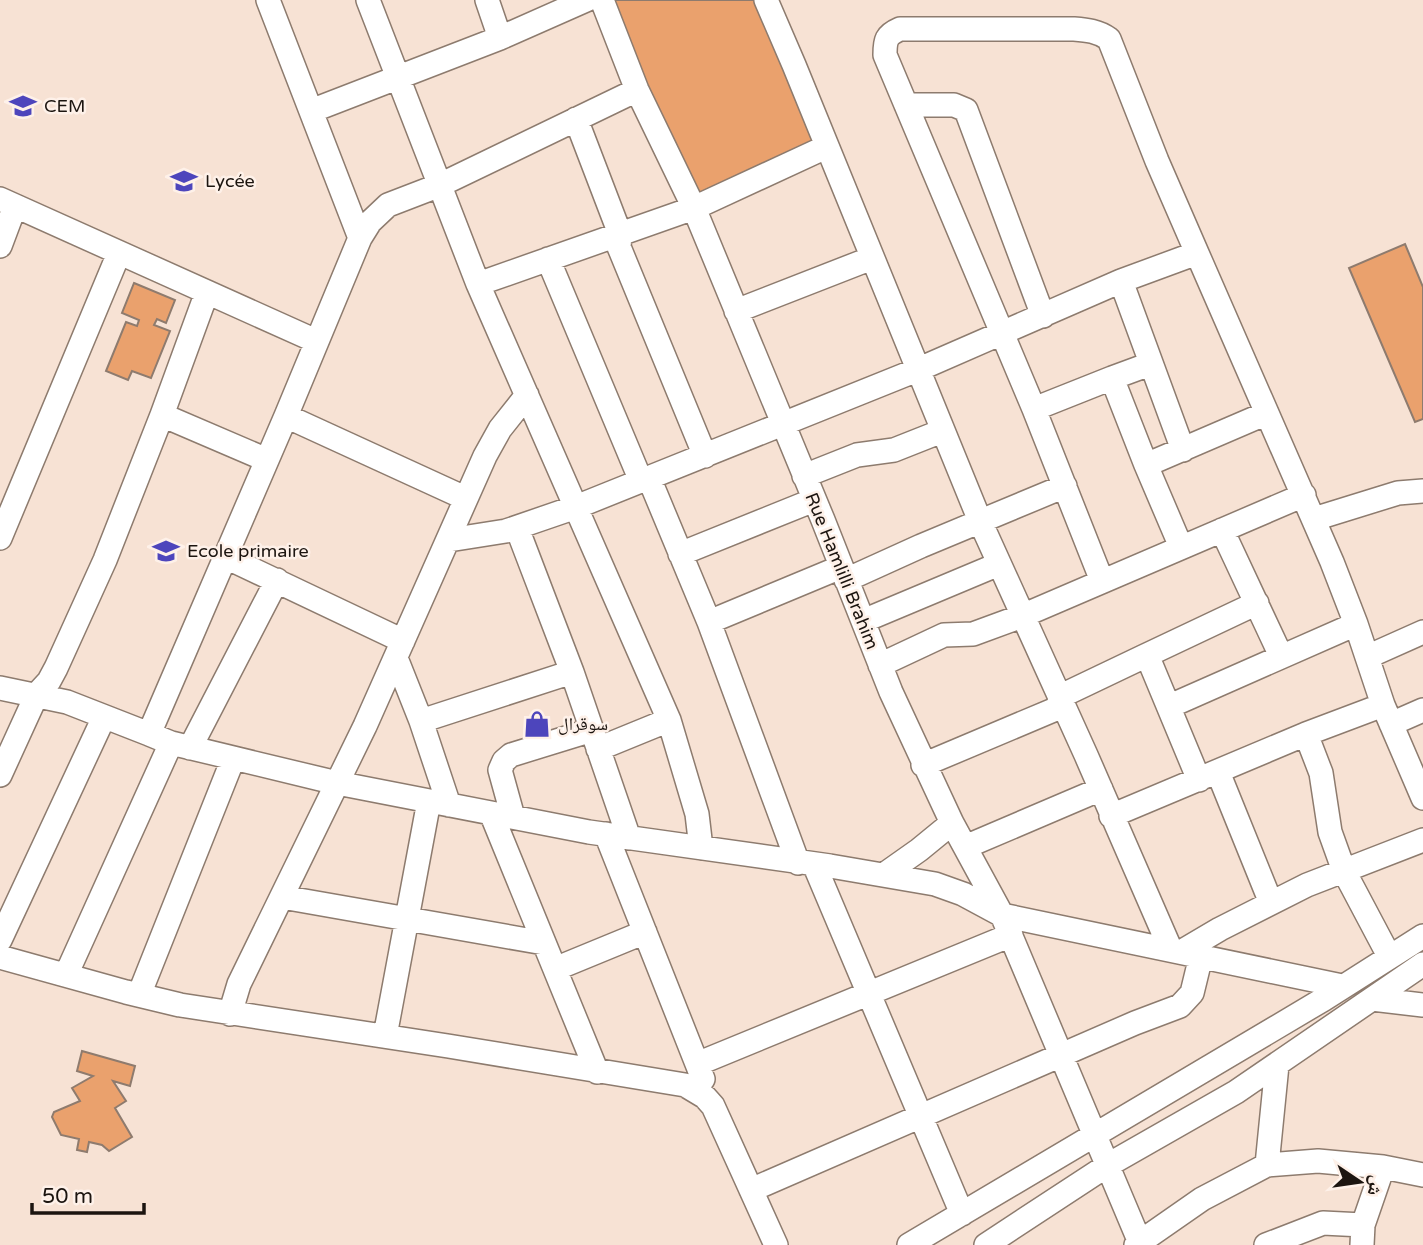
<svg xmlns="http://www.w3.org/2000/svg" width="1423" height="1245" font-family="'Varela Round','Noto Naskh Arabic',sans-serif">
  <rect width="100%" height="100%" fill="#f7e2d4"/>
  <path fill="#eaa16d" stroke="#8e7b6e" stroke-width="2" d="M 602,0 L 766,0 L 826,147 L 694,208 Z
    M 1405,244 L 1423,287 L 1423,419 L 1415,422 L 1349,268 Z
    M 134,283 L 175,300 L 166,323 L 157,319 L 154,325 L 170,331 L 151,378 L 132,371 L 128,380 L 106,371 L 126,322 L 137,326 L 139,320 L 122,313 Z
    M 82,1051 L 135,1066 L 130,1086 L 113,1081 L 126,1101 L 115,1108 L 132,1137 L 109,1151 L 102,1145 L 89,1142 L 87,1152 L 77,1150 L 79,1139 L 61,1135 L 52,1117 L 54,1112 L 80,1101 L 72,1088 L 93,1076 L 77,1071 Z"/>
  <g fill="none" stroke-linecap="round" stroke-linejoin="round">
    <defs>
      <path id="minor" d="M 268,0 L 360,238
        M 368,0 L 478,284 L 669,720
        M 487,0 L 500,38
        M 602,0 L 637,90 L 694,208 L 823,520 L 891,692 L 952,823 L 1002,915 L 1141,1245
        M 766,0 L 794,65 L 980,521 L 1086,755 L 1170,948
        M 637,90 L 440,185 L 388,205 L 370,222 L 360,238 L 286,416 L 149,734 L 171,743 L 337,783 L 589,832 L 830,866 L 935,884 L 963,894 L 1002,915 L 1342,986
        M 906,105 L 954,105 L 966,110 L 1043,316
        M 311,111 L 500,38 L 586,0
        M 576,119 L 620,234 L 619,247 L 705,456
        M 0,199 L 316,341
        M 0,246 L 15,206
        M 548,259 L 641,481
        M 1121,281 L 1183,450
        M 478,284 L 694,208 L 826,147
        M 736,311 L 872,258
        M 1112,378 L 1034,409 L 885,55 C 885,40 886,35 900,29 L 1074,29 C 1087,30 1098,31 1109,39 L 1157,161 L 1197,253
        M 1034,409 L 1102,581
        M 162,415 L 267,460
        M 286,416 L 465,498
        M 1146,465 L 1112,378 L 1150,364
        M 804,476 L 857,455 L 894,450 L 942,431
        M 649,478 L 709,622 L 798,863
        M 1314,519 L 1398,493 L 1423,491
        M 517,528 L 572,672
        M 1222,530 L 1281,656
        M 0,538 L 119,253
        M 449,540 L 506,531 L 576,507 L 917,370 L 1121,281 L 1197,253 L 1332,562 L 1356,624 L 1383,705
        M 1181,547 L 1146,465 L 1267,413
        M 680,554 L 814,500
        M 226,557 L 403,641
        M 846,580 L 921,546 L 1065,486
        M 863,621 L 999,564
        M 709,622 L 841,567
        M 1147,655 L 1257,603
        M 1367,657 L 1423,632
        M 396,658 L 421,721 L 449,805
        M 880,665 L 944,635 L 973,634 L 1022,616 L 1304,495
        M 0,688 L 67,702 L 149,734
        M 1059,697 L 1147,655 L 1199,780
        M 1170,706 L 1356,624
        M 421,721 L 572,672 L 629,838
        M 1391,724 L 1423,710
        M 1306,734 L 1321,773 L 1330,832 L 1344,871 L 1389,956
        M 190,748 L 277,580
        M 598,749 L 669,720 L 697,814 L 701,848
        M 923,765 L 1063,706
        M 1218,772 L 1271,903
        M 0,775 L 37,694 L 49,681 L 56,668 L 105,560 L 162,415 L 207,292
        M 491,813 L 597,1072
        M 1111,816 L 1306,734 L 1383,705 L 1423,798
        M 513,817 L 500,770 L 504,761 L 511,755 L 592,730
        M 606,834 L 703,1079
        M 965,847 L 1101,789
        M 814,864 L 962,1214
        M 885,874 L 919,850 L 952,823
        M 282,897 L 544,943
        M 0,940 L 104,717
        M 1181,952 L 1220,929 L 1307,885 L 1423,840
        M 0,957 L 126,992 L 180,1005 L 448,1046 L 685,1085 L 705,1097 L 713,1106 L 776,1245
        M 555,969 L 645,932
        M 66,975 L 171,743
        M 139,995 L 233,759
        M 1372,999 L 1423,1005
        M 230,1014 L 239,984 L 365,726 L 485,456 L 500,429 L 527,395
        M 385,1036 L 429,801
        M 697,1064 L 1011,935
        M 1267,1165 L 1277,1065
        M 751,1190 L 1135,1023 L 1180,1006 L 1192,993 L 1201,956
        M 909,1245 L 1324,999 L 1423,936
        M 986,1245 L 1108,1165 L 1236,1092 L 1423,964
        M 1136,1245 L 1202,1199 L 1267,1165 L 1318,1161 L 1383,1167 L 1423,1175
        M 1266,1245 L 1323,1223 L 1363,1225
        M 1362,1245 L 1363,1225 L 1383,1167"/>
    </defs>
    <use href="#minor" stroke="#8d7b6e" stroke-width="26"/>
    <use href="#minor" stroke="#fff" stroke-width="23"/>
  </g>
  <defs>
    <symbol id="school-bare" viewBox="-9 -9 18 18"><path d="M0-5L7-2L0 1L-7-2ZM-4 1L0 2.5L4 1V4Q0 6-4 4Z" fill="#4d45bc" stroke="#fef1e9" stroke-width="2.5" paint-order="stroke"/></symbol>
    <symbol id="shop-bare" viewBox="-9 -9 18 18"><path d="M-5-2.5h2.3a2.7 3.5 0 0 1 5.4 0H5L5.5 6h-11ZM-1.5-2.5h3a1.5 2.3 0 0 0-3 0Z" fill="#4d45bc" stroke="#fef1e9" stroke-width="2.5" paint-order="stroke"/></symbol>
  </defs>
  <g fill-rule="evenodd">
    <use href="#school-bare" x="4" y="87" width="38" height="38"/>
    <use href="#school-bare" x="165" y="162" width="38" height="38"/>
    <use href="#school-bare" x="147" y="532" width="38" height="38"/>
    <use href="#shop-bare" x="518" y="705" width="38" height="38"/>
  </g>
  <g text-anchor="middle" dominant-baseline="central" stroke-width="5" stroke-linejoin="round" paint-order="stroke">
    <g font-size="18" fill="#1c1510" stroke="#fef1e9" text-anchor="start">
      <text x="44" y="106">CEM</text>
      <text x="205" y="181">Lycée</text>
      <text x="187" y="551">Ecole primaire</text>
      <text x="558" y="724">سوقرال</text>
    </g>
    <g font-size="18" fill="#1c1510" stroke="#fef1e9">
      <text transform="translate(842 571) rotate(68)">Rue Hamlilli Brahim</text>
    </g>
  </g>
  <g transform="translate(1360 1182) rotate(103)" stroke="#fef1e9" stroke-width="5" paint-order="stroke">
  <path d="M0-5L12 26L0 18L-12 26Z" fill="#1c1510"/>
  <text y="-10" font-size="19" font-weight="bold" text-anchor="middle" fill="#1c1510">ش</text>
  </g>
  <path d="M32 1203v10h112v-10" fill="none" stroke="#1c1510" stroke-width="3.5"/>
  <text x="42" y="1203" font-size="21" fill="#1c1510" stroke="#fef1e9" stroke-width="5" paint-order="stroke">50 m</text>
</svg>
